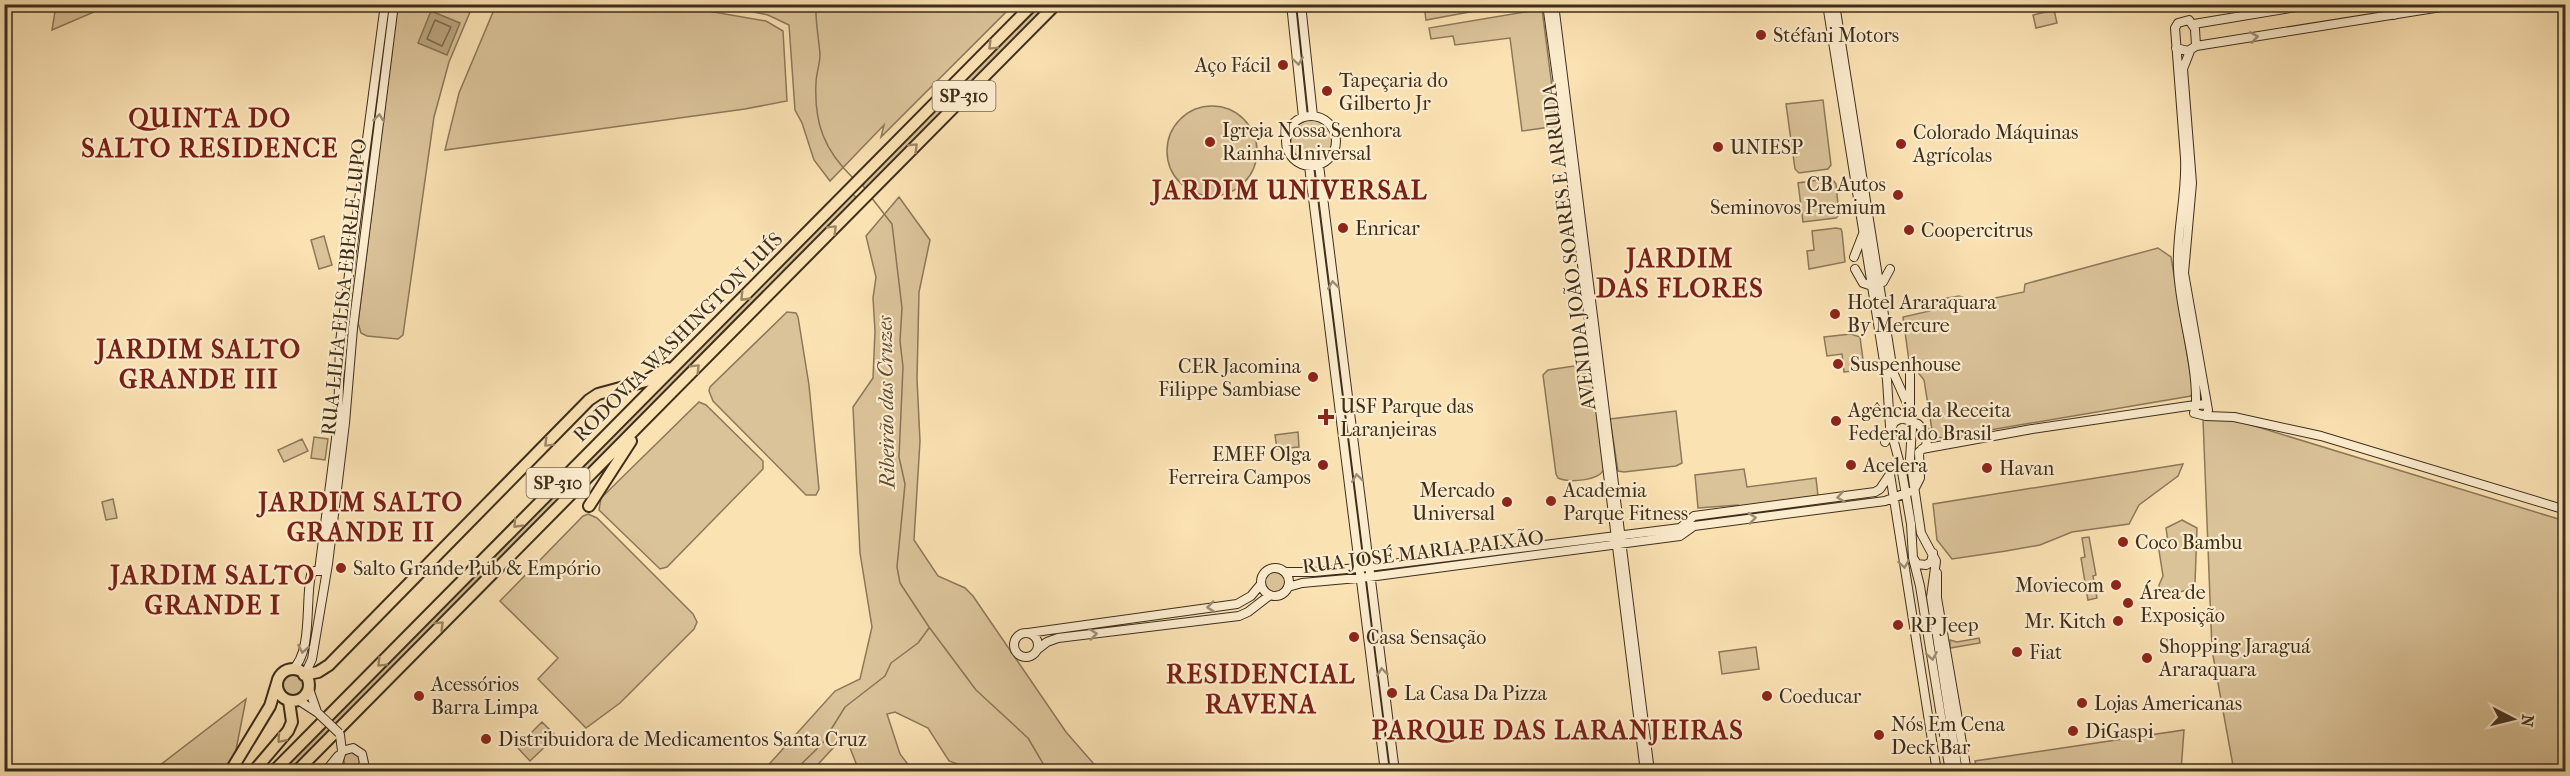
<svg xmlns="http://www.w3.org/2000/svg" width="2570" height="776" font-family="'IM FELL French Canon',serif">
  <rect width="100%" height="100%" fill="#fbe2b3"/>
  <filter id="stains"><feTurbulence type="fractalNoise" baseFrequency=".00333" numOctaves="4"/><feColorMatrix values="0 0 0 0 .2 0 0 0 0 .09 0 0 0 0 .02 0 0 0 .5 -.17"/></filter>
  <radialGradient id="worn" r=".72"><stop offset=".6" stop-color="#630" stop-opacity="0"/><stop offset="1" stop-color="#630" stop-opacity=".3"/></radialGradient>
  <path fill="#dbc399" stroke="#8c785a" stroke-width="1.5" d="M 56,5 L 56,4 L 97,5 L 94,12 L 52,30 Z
    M 408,5 L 473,5 L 449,62 L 434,117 L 403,335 L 398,339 L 367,336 L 361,333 L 358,323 L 397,9 Z
    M 496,5 L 673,5 L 766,21 L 783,31 L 787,101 L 745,109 L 445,150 L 459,93 Z
    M 747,5 L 1003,4 L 1007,11 L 881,137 L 884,125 L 830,181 L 814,160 L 802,123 L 795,110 L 789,25 L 768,15 L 744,10 Z
    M 1038,5 L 1053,5 L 866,189 L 863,186 L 871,171 Z
    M 1424,5 L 1480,5 L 1481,10 L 1426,20 Z
    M 1542,9 L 1557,126 L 1522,131 L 1510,38 L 1455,45 L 1453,36 L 1431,39 L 1429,28 Z
    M 2054,10 L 2057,23 L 2036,28 L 2033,15 Z
    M 1823,100 L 1831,165 L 1828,169 L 1799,173 L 1795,169 L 1786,104 Z
    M1167 151a45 45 0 1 1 90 0a45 45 0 1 1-90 0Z
    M1291 141a21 21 0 1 1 42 0a21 21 0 1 1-42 0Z
    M 1825,179 L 1833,180 L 1836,184 L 1839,215 L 1836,218 L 1803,222 L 1798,183 Z
    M 852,194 L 856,197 L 844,214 L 292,771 L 277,772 Z
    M 899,197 L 930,240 L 919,292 L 917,379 L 920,441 L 914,540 L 938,576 L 965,588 L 973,596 L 1066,732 L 1100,771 L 968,771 L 963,766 L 949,761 L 928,728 L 895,712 L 887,714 L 900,754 L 913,771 L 859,771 L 845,735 L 812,771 L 763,771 L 835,691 L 860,679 L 872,627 L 860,553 L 853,407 L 873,378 L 875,331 L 873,298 L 876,277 L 866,236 Z
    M 1836,228 L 1841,229 L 1842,232 L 1845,262 L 1809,269 L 1807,251 L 1814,250 L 1812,231 Z
    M 324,236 L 332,265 L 319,269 L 311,240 Z
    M 2158,248 L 2171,257 L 2193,390 L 2191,396 L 1943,438 L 1937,437 L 1932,430 L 1924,380 L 1909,361 L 1903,317 L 1934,310 L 1936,300 L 1959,296 L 1976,302 L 2024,292 L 2025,284 Z
    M 787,312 L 796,313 L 798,317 L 809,385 L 819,489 L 816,495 L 806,495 L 713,401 L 709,391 L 710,387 Z
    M 1851,334 L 1860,337 L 1864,367 L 1862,370 L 1844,372 L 1842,354 L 1827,356 L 1824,337 Z
    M 1587,364 L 1592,369 L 1604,469 C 1599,481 1569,483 1558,478 L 1556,474 L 1543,375 L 1548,370 Z
    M 699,402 L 706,405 L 763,461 L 763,469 L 667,567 L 660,569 L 599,510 L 601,498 Z
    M 1676,411 L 1682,463 L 1676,466 L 1624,472 L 1618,471 L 1610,419 Z
    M 2203,419 L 2235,420 L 2565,521 L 2566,748 L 2561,771 L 2234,771 L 2212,650 Z
    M 1298,432 L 1299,447 L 1277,449 L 1275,435 Z
    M 314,437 L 328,439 L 325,460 L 311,458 Z
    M 302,439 L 308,451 L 284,462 L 278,450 Z
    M 2183,464 L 2178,476 L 2139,505 L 2129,524 L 2072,532 L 2040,545 L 2006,551 L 1952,559 L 1937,540 L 1933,504 Z
    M 1744,469 L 1747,487 L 1816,478 L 1818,496 L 1738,507 L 1738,505 L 1698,508 L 1695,475 Z
    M 113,499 L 117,518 L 106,520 L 102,502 Z
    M 588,514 L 597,518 L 693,614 L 697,622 L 694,629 L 620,703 L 586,728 L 538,679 L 558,658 L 500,601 L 583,516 Z
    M 2182,520 L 2197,528 L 2195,583 L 2184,591 L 2161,595 L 2159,585 L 2163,576 L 2158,544 L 2168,542 L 2166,528 Z
    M 2089,537 L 2096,575 L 2093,576 L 2097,598 L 2088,600 L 2081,558 L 2085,557 L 2082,538 Z
    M1264 582a11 11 0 1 1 22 0a11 11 0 1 1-22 0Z
    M 1979,638 L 1980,643 L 1950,648 L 1950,640 L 1957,642 Z
    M 1756,647 L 1759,669 L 1722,674 L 1719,652 Z
    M282 684a12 12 0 1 1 24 0a12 12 0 1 1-24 0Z
    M 246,699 L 235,755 L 227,771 L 151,772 Z
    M 542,722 L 556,736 L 530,761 L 517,747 Z
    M 2184,730 L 2181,771 L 1977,771 L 1975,761 Z
    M 347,751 L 361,754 L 359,770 L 351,771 C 344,765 341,759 347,751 Z"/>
  <path fill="#baa57f" stroke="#887557" stroke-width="1.5" d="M 431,11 L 460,23 L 447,55 L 418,43 Z"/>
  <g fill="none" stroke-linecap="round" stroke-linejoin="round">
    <path stroke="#7c6a4d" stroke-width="1.5" d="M 435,20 L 451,27 L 442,46 L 427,39 Z"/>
    <path stroke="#887557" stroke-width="1.5" d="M 816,4 C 815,22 819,38 820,55 C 820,64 816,74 816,83 C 814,123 824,150 853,178
      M 871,197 L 892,224 L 902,308 L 900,341 L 903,367 L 899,457 L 905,484 L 897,567 L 900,583 L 929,627 L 976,690 L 1028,738 L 1048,772
      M 793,772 L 822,744 L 845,707 L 885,676 L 891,663 L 918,643 L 929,628"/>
    <defs>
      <path id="secondary" d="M 1291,4 L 1303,117
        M 1301,4 L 1313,116
        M 1547,4 L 1575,208 L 1645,772
        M 1554,4 L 1650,772
        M 1827,4 L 1887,380 L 1890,427 L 1902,472 L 1911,524 L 1913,558 L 1920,586 L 1950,772
        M 1835,4 L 1893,372 L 1910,410 L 1912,428 L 1910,459 L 1921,533 L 1936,561 L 1931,597 L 1958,772
        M 2390,4 L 2394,15
        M 2194,24 L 2314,4
        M 2196,46 L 2460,4
        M 2176,48 L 2188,51 L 2196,46 L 2195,29 L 2189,20 L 2178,23 L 2175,28 L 2185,158 C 2187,195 2176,233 2178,268 C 2180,314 2197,358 2196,404
        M 2190,51 L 2183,69 L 2192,183 L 2184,273 L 2208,410 L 2206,416 L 2194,413 L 2196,404 L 2206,405
        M1286 141a25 25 0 1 1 50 0a25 25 0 1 1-50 0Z
        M 1319,165 L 1395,772
        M 1309,166 L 1385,772
        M 1854,257 L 1863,234
        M 1855,269 L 1863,283 L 1872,286 L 1883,282 L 1890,269
        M 1910,406 L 1910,372
        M 2206,416 L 2234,417 L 2321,436 L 2566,510
        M 1885,442 L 1894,422 L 1902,418 L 1918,424 L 1929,436
        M 1922,449 L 2032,429 L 2195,405
        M 1890,474 L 1937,772
        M 1914,559 L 1917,564 L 1926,565 L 1931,562 L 1933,553
        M1261 582a14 14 0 1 1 28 0a14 14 0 1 1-28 0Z
        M 319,571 L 338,423 L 340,342 L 385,4
        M 1285,572 L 1314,572 L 1368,567 L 1680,528 L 1694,516 L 1875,492 L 1880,489 L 1890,474
        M 1937,573 L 1937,598 L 1967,772
        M 1288,587 L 1302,583 L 1369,577 L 1680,536 L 1694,526 L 1885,501 L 1914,490 L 1920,478 L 1919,452 L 1926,446 L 1928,434
        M1014 645a12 12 0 1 1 24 0a12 12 0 1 1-24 0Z
        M 1028,633 L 1237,604 L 1251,596 L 1261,584
        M 1038,649 L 1047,642 L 1058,638 L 1239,616 L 1248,612 L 1270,595
        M 292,670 C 313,653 305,600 311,575 L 314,571 L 322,571
        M 303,673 L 307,670 L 312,659 L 328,564 L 345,423 L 353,328 L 394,4
        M 308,686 L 317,712
        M 298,700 L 318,713
        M 340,735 L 342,751 L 338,763 L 343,772
        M 342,751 L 353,748 L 362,754 L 364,763 L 359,772
        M 325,772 L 338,756"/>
      <path id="highway" d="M 589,506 L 631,441
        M277 685a16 16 0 1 1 32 0a16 16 0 1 1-32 0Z
        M 304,675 L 318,672 L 329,665 L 589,400 L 598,394 L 646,381 L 667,368
        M 230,772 L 270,706 L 277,683
        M 253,772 L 288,731 L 292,722 L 289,701
        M 273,772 L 1033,4
        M 296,772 L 1056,4"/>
    </defs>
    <use href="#secondary" stroke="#3d2e1b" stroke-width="10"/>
    <use href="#highway" stroke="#3d2e1b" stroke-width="14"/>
    <use href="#secondary" stroke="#fcecce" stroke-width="8"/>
    <use href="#highway" stroke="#fbe2b3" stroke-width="10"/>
    <defs>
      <path id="secondary-bridge" d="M 319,714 L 339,733"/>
    </defs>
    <use href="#secondary-bridge" stroke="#3d2e1b" stroke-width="10" stroke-linecap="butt"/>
    <use href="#secondary-bridge" stroke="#fcecce" stroke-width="8"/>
  </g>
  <defs><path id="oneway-chevron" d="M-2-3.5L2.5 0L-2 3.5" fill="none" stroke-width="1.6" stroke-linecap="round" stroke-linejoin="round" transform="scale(1.5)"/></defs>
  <g stroke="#9c8d74">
    <use href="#oneway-chevron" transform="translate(2254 37) rotate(-9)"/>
    <use href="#oneway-chevron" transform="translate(1298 61) rotate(82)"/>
    <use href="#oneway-chevron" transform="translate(379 118) rotate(-83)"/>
    <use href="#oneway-chevron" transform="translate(1333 285) rotate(-97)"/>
    <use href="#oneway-chevron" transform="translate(1357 478) rotate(-97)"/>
    <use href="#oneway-chevron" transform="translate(1841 497) rotate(172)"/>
    <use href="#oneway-chevron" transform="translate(1752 518) rotate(-7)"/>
    <use href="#oneway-chevron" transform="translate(1904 564) rotate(81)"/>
    <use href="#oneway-chevron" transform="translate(1211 607) rotate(173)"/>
    <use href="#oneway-chevron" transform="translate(1093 634) rotate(-7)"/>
    <use href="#oneway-chevron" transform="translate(303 649) rotate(101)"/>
    <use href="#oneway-chevron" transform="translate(1932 656) rotate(81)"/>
    <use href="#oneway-chevron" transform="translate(1382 672) rotate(-97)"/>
  </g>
  <g stroke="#9c8867">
    <use href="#oneway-chevron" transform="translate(992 46) rotate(135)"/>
    <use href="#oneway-chevron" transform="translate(914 147) rotate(-45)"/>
    <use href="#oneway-chevron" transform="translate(833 229) rotate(-45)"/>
    <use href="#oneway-chevron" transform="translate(744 297) rotate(134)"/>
    <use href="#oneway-chevron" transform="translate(696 368) rotate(-45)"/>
    <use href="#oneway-chevron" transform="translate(548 443) rotate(135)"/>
    <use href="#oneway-chevron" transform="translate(517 524) rotate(134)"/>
    <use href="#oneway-chevron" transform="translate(440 625) rotate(-45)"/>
    <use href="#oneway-chevron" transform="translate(381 663) rotate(135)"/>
    <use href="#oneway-chevron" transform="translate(281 739) rotate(131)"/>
  </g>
  <g fill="#8f2418" stroke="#fcecce" stroke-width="2">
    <circle cx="1761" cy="35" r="6"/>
    <circle cx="1283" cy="65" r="6"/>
    <circle cx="1327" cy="91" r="6"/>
    <circle cx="1210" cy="142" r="6"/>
    <circle cx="1901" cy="144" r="6"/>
    <circle cx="1718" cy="147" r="6"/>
    <circle cx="1898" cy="195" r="6"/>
    <circle cx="1343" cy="228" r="6"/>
    <circle cx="1909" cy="230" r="6"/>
    <circle cx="1835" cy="314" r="6"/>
    <circle cx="1838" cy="364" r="6"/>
    <circle cx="1313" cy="377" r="6"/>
    <path d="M1323 408h6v6h6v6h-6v6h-6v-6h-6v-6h6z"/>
    <circle cx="1836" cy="421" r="6"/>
    <circle cx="1323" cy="465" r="6"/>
    <circle cx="1851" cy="465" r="6"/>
    <circle cx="1987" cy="468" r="6"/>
    <circle cx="1551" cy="501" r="6"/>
    <circle cx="1507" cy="502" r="6"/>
    <circle cx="2123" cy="542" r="6"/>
    <circle cx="341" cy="568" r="6"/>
    <circle cx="2116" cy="585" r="6"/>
    <circle cx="2128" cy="603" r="6"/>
    <circle cx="2118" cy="621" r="6"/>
    <circle cx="1898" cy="625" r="6"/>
    <circle cx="1354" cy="637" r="6"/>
    <circle cx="2017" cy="652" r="6"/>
    <circle cx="2147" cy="658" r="6"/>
    <circle cx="1392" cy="693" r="6"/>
    <circle cx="419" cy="696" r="6"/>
    <circle cx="1767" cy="696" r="6"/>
    <circle cx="2082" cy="703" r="6"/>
    <circle cx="2073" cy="731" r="6"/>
    <circle cx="1879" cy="735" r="6"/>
    <circle cx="486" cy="739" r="6"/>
  </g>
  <g text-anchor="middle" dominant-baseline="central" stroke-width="4.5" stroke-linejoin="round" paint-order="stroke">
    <g fill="#fcecce" stroke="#766751" stroke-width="1.5">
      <rect x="932.5" y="81" width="63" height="30" rx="4.5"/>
      <rect x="526.5" y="468" width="63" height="30" rx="4.5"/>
    </g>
    <g font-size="18" font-weight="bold" fill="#3d2e1b">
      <text x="964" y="96">SP-310</text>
      <text x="558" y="483">SP-310</text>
    </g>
    <g font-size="20" fill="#3d2e1b" stroke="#fcecce" text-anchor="start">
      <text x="1773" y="35">Stéfani Motors</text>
      <text x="1271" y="65" text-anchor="end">Aço Fácil</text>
      <text x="1339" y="80">Tapeçaria do<tspan x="1339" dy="23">Gilberto Jr</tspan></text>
      <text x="1222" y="130">Igreja Nossa Senhora<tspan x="1222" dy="23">Rainha Universal</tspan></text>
      <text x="1913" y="132">Colorado Máquinas<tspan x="1913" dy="23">Agrícolas</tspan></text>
      <text x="1730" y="147">UNIESP</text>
      <text x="1886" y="184" text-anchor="end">CB Autos<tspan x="1886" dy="23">Seminovos Premium</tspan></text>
      <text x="1355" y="228">Enricar</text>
      <text x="1921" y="230">Coopercitrus</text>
      <text x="1847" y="302">Hotel Araraquara<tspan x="1847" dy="23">By Mercure</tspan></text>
      <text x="1850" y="364">Suspenhouse</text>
      <text x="1301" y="366" text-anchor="end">CER Jacomina<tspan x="1301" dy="23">Filippe Sambiase</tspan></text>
      <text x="1340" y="406">USF Parque das<tspan x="1340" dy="23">Laranjeiras</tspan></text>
      <text x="1848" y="410">Agência da Receita<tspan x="1848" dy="23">Federal do Brasil</tspan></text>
      <text x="1311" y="454" text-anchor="end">EMEF Olga<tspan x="1311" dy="23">Ferreira Campos</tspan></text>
      <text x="1863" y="465">Acelera</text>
      <text x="1999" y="468">Havan</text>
      <text x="1495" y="490" text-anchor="end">Mercado<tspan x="1495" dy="23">Universal</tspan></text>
      <text x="1563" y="490">Academia<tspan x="1563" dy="23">Parque Fitness</tspan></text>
      <text x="2135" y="542">Coco Bambu</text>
      <text x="353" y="568">Salto Grande Pub &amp; Empório</text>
      <text x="2104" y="585" text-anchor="end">Moviecom</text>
      <text x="2140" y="592">Área de<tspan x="2140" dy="23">Exposição</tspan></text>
      <text x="2106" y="621" text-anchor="end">Mr. Kitch</text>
      <text x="1910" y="625">RP Jeep</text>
      <text x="1366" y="637">Casa Sensação</text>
      <text x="2159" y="646">Shopping Jaraguá<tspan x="2159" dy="23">Araraquara</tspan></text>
      <text x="2029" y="652">Fiat</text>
      <text x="431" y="684">Acessórios<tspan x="431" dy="23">Barra Limpa</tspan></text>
      <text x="1404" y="693">La Casa Da Pizza</text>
      <text x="1779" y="696">Coeducar</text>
      <text x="2094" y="703">Lojas Americanas</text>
      <text x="1891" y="724">Nós Em Cena<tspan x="1891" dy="23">Deck Bar</tspan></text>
      <text x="2085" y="731">DiGaspi</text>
      <text x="498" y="739">Distribuidora de Medicamentos Santa Cruz</text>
    </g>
    <g font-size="20" fill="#3d2e1b" stroke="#fcecce">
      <text transform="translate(1569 247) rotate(-97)">AVENIDA JOÃO SOARES E ARRUDA</text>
      <text transform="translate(344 287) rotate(-84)">RUA LILIA ELISA EBERLE LUPO</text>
      <text transform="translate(678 337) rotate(-45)">RODOVIA WASHINGTON LUÍS</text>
      <text transform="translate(1423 552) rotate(-7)">RUA JOSÉ MARIA PAIXÃO</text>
    </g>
    <g font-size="21" font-style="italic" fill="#5c4c34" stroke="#fcecce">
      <text transform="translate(886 402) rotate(-91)">Ribeirão das Cruzes</text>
    </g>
    <g font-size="26" font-weight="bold" letter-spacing="1.5" fill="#7a1f14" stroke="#fcecce">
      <text x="210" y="118">QUINTA DO<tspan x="210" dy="30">SALTO RESIDENCE</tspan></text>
      <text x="1290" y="190">JARDIM UNIVERSAL</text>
      <text x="1680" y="258">JARDIM<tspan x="1680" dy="30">DAS FLORES</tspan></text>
      <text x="199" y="349">JARDIM SALTO<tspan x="199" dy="30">GRANDE III</tspan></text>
      <text x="361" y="502">JARDIM SALTO<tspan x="361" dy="30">GRANDE II</tspan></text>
      <text x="213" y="575">JARDIM SALTO<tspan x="213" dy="30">GRANDE I</tspan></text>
      <text x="1261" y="674">RESIDENCIAL<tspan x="1261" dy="30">RAVENA</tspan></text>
      <text x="1558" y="730">PARQUE DAS LARANJEIRAS</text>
    </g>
  </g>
  <rect width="2570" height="776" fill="none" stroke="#fbe2b3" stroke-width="24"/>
  <rect x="6" y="6" width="2558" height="764" fill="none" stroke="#3d2e1b" stroke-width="3"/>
  <rect x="12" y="12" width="2546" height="752" fill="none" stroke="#3d2e1b" stroke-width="1.5"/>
  <g transform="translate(2513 719) rotate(97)" stroke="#fcecce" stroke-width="4.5" paint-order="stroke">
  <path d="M0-4.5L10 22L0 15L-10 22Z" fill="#3d2e1b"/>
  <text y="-9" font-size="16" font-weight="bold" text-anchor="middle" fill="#3d2e1b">N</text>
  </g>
  <rect width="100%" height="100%" filter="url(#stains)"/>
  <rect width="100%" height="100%" fill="url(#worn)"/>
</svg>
